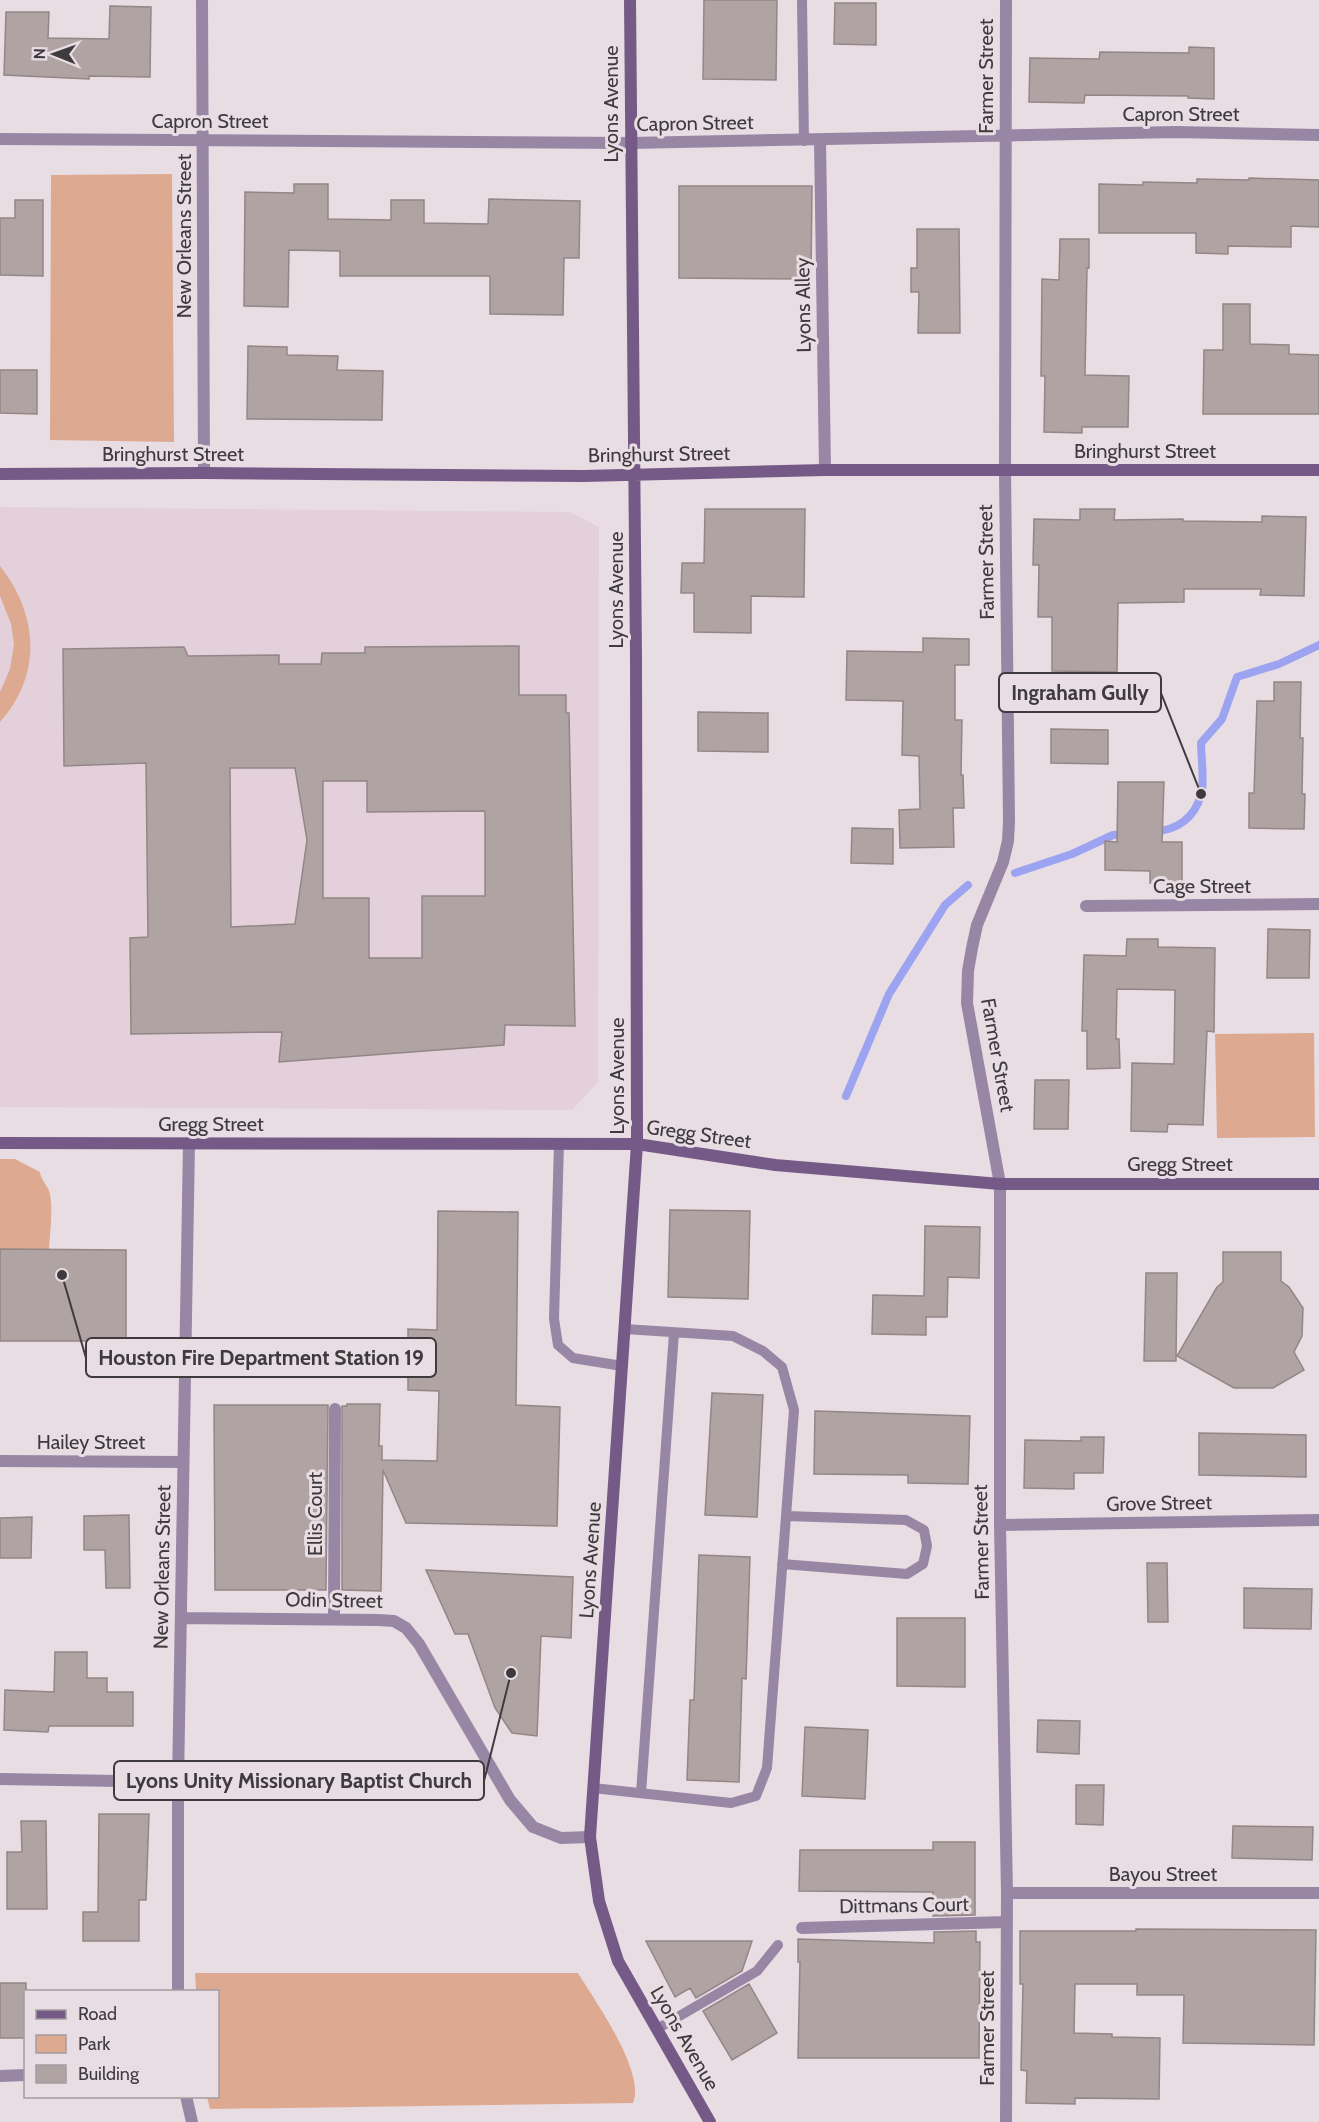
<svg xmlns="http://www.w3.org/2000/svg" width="1319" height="2122" font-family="Cabin,sans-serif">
  <rect width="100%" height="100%" fill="#e8dde3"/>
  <path fill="#e3d0da" d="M 0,507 L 570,512 L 599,527 L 598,1082 L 572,1110 L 0,1107 Z"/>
  <path fill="#ddaa91" d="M 172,174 L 174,442 L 50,440 L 51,175 Z
    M 0,566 C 38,614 43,674 0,722 L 0,692 L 10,669 L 14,644 L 11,624 L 0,596 Z
    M 1314,1033 L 1315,1137 L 1217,1138 L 1215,1034 Z
    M 0,1159 L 15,1159 L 40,1172 C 41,1181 48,1185 50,1194 C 53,1211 50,1232 49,1249 L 0,1249 Z
    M 195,1973 L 578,1973 C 595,2001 646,2072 633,2103 L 210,2109 L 207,2097 L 218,2096 L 218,1992 L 196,1991 Z"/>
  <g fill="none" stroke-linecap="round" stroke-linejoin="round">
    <path stroke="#9ca3f1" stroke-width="8" d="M 1153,832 C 1177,830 1194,819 1201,795 C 1205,782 1201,757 1201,743 L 1222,719 L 1237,677 L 1279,664 L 1319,645
      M 1015,873 L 1072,854 L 1113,835 L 1126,834
      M 846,1096 L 889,994 L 945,905 L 968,885"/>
  </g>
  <path fill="#b0a3a4" stroke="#938687" stroke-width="1.5" fill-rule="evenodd" d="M 704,0 L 777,0 L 776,80 L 703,79 Z
    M 835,3 L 876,3 L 876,45 L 834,44 Z
    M 110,6 L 151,7 L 150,77 L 89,76 L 89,79 L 4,75 L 6,12 L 49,12 L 48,38 L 109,39 Z
    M 1189,47 L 1214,48 L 1214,99 L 1188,98 L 1188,96 L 1085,95 L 1084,103 L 1029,102 L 1030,58 L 1099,59 L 1100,52 L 1189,53 Z
    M 1249,178 L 1319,180 L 1319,227 L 1291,226 L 1291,247 L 1228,246 L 1228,254 L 1196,253 L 1196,233 L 1099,233 L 1099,184 L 1143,185 L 1143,182 L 1197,183 L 1197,179 L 1249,180 Z
    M 294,184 L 328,184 L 328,219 L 391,220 L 391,200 L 424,200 L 424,223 L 488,224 L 489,199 L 580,201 L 579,258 L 564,258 L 563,315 L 490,314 L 490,276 L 340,276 L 340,251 L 289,250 L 288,307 L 244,306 L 245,192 L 294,193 Z
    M 679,186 L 812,186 L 811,279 L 679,278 Z
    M 15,200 L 43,200 L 43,276 L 0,275 L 0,218 L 15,218 Z
    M 917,229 L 959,229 L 960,333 L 918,333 L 919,292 L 911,292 L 911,268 L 917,268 Z
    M 1060,239 L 1089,239 L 1089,268 L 1087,268 L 1085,375 L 1129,376 L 1128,427 L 1082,427 L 1082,433 L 1044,432 L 1045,376 L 1041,376 L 1042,279 L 1059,280 Z
    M 1223,304 L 1250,304 L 1250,344 L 1289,345 L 1289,354 L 1319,355 L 1319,414 L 1203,414 L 1204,350 L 1223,350 Z
    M 248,346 L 287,347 L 287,355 L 338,356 L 337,370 L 383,371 L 382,420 L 247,419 Z
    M 0,370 L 37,370 L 37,414 L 0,413 Z
    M 705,509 L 805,509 L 804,597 L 751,596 L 751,633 L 694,632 L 694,593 L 681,593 L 682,563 L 704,563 Z
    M 1080,509 L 1115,509 L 1114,520 L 1183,519 L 1183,521 L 1262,522 L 1262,516 L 1306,517 L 1304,596 L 1260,595 L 1261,589 L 1184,589 L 1184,602 L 1118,603 L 1117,672 L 1052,671 L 1052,617 L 1038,617 L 1039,565 L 1033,565 L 1034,519 L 1080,520 Z
    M 923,638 L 969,639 L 969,665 L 955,665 L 955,720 L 962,720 L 961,775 L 963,775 L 964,808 L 953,808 L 954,847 L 900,848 L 899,810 L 920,809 L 919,756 L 902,755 L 903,701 L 846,700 L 847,651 L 923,652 Z
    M 519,646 L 519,695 L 566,695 L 566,713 L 569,713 L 575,1026 L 505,1025 L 504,1045 L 279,1062 L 282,1032 L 131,1034 L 130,938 L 148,937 L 146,763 L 64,766 L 63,649 L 184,647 L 188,656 L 279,655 L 279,664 L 321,664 L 322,653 L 365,653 L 365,647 ZM 230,768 L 295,768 L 307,840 L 295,924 L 231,927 ZM 323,781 L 367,781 L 367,812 L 485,811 L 485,896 L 422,896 L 422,958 L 369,958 L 369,898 L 323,898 Z
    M 1274,682 L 1301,682 L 1300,738 L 1303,738 L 1302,794 L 1305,794 L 1304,829 L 1249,828 L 1249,793 L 1254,793 L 1257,701 L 1274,701 Z
    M 698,712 L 768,713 L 768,752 L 698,751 Z
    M 1051,729 L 1108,730 L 1108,764 L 1051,763 Z
    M 1118,782 L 1164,782 L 1162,842 L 1182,842 L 1182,883 L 1150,883 L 1150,871 L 1105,870 L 1105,841 L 1117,842 Z
    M 852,828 L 893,829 L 893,864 L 851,863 Z
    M 1268,929 L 1310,930 L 1309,978 L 1267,978 Z
    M 1127,939 L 1158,939 L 1158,947 L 1215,948 L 1214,1032 L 1207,1031 L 1203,1125 L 1168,1124 L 1167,1132 L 1131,1131 L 1132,1063 L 1174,1064 L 1175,990 L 1117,989 L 1116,1039 L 1119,1039 L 1120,1068 L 1087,1069 L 1087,1031 L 1082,1031 L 1084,955 L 1126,956 Z
    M 1035,1080 L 1069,1080 L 1068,1129 L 1034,1129 Z
    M 670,1210 L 750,1211 L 748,1299 L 668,1297 Z
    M 438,1211 L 518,1212 L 516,1405 L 560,1407 L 557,1526 L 406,1523 L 383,1470 L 381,1591 L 342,1590 L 342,1406 L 347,1406 L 347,1404 L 380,1404 L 379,1446 L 382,1446 L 382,1460 L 437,1461 L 439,1391 L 408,1390 L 408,1329 L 437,1330 Z
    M 925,1226 L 980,1227 L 979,1278 L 948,1277 L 947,1317 L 926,1317 L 926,1335 L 872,1334 L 873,1295 L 924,1296 Z
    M 0,1249 L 126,1250 L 126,1341 L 0,1341 Z
    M 1223,1252 L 1281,1252 L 1281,1281 L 1289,1287 L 1303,1308 L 1302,1336 L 1294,1352 L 1304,1370 L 1273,1388 L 1234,1388 L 1177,1356 L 1217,1287 L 1223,1282 Z
    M 1146,1273 L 1177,1273 L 1176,1361 L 1144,1361 Z
    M 712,1393 L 763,1395 L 757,1517 L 705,1515 Z
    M 214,1405 L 328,1405 L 326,1590 L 215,1590 Z
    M 815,1411 L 970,1416 L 968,1484 L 908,1483 L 908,1475 L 814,1474 Z
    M 1199,1433 L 1306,1435 L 1306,1477 L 1199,1475 Z
    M 1081,1437 L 1104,1437 L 1103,1473 L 1074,1473 L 1074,1489 L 1024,1488 L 1025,1440 L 1081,1441 Z
    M 129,1515 L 130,1588 L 106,1588 L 105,1550 L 84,1550 L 84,1516 Z
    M 32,1517 L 31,1558 L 0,1558 L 0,1518 Z
    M 699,1555 L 750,1557 L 746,1679 L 742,1678 L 739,1782 L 687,1780 L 690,1700 L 694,1700 Z
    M 1147,1563 L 1167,1563 L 1168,1622 L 1148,1622 Z
    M 426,1570 L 573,1577 L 571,1638 L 541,1636 L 537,1736 L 512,1733 L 495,1708 L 468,1634 L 455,1634 Z
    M 1244,1588 L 1312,1589 L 1311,1629 L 1244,1628 Z
    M 897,1618 L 965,1618 L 965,1687 L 897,1686 Z
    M 55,1652 L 87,1652 L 87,1678 L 107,1678 L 107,1692 L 133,1692 L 133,1726 L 49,1726 L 48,1732 L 4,1730 L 5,1690 L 54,1692 Z
    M 1038,1720 L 1080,1721 L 1079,1754 L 1037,1752 Z
    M 805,1727 L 868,1730 L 865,1799 L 802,1796 Z
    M 1076,1785 L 1104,1785 L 1103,1825 L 1076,1824 Z
    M 99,1814 L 149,1814 L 146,1900 L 139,1900 L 139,1941 L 83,1941 L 83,1912 L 98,1912 Z
    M 21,1821 L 46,1821 L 47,1909 L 7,1909 L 7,1852 L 22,1852 Z
    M 1233,1826 L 1313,1827 L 1312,1860 L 1232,1858 Z
    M 933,1842 L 975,1842 L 975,1915 L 933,1916 L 933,1892 L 799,1891 L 800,1850 L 933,1850 Z
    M 1136,1929 L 1316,1930 L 1314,2045 L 1183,2043 L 1184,1995 L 1137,1995 L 1137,1984 L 1075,1984 L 1074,2033 L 1112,2034 L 1112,2037 L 1160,2038 L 1159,2099 L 1075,2098 L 1075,2104 L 1026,2103 L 1027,2071 L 1021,2070 L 1023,1984 L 1020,1984 L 1020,1931 L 1136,1931 Z
    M 976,1931 L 976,1942 L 980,1942 L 979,2058 L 798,2058 L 800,1962 L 798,1962 L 798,1939 L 934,1943 L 934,1932 Z
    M 646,1941 L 752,1941 L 742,1971 L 696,1998 L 690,1988 L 675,1997 Z
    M 0,1983 L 26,1983 L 26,2038 L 0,2038 Z
    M 749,1984 L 777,2033 L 732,2060 L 703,2011 Z"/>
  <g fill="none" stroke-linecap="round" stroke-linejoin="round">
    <path stroke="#9886a5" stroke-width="10" d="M 802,0 L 804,141
      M 559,1144 L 554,1319 L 558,1345 L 573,1358 L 622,1366
      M 782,1564 L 907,1574 L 923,1564 L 927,1546 L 924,1530 L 906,1520 L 786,1516
      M 593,1788 L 731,1803 L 756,1796 L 767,1768 L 794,1410 L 782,1367 L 763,1351 L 733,1336 L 625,1329
      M 641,1793 L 674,1333
      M 657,2029 L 757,1971 L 778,1945"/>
    <path stroke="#9886a5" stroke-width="12" d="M 202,0 L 204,473
      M 1006,0 L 1005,471 L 1009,821 L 1008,841 L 1003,862 L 977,925 L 972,948 L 968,971 L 967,1003 L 1000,1184 L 1000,1525 L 1007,1893 L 1006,2122
      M 0,139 L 631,143 L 1176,132 L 1319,135
      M 820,140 L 825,470
      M 1086,906 L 1319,904
      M 0,1461 L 183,1462
      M 1000,1525 L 1319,1520
      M 181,1618 L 379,1620 L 394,1621 L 406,1628 L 419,1644 L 510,1800 L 533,1827 L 561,1838 L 590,1837
      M 334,1618 L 335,1409
      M 0,1779 L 178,1782
      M 1007,1893 L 1319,1893
      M 802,1928 L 1006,1922
      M 178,1992 L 178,1782 L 189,1143
      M 0,2076 L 26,2075
      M 186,2096 L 192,2122"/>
    <path stroke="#755a87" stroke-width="12" d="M 630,0 L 636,657 L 637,1144 L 590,1837 L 599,1901 L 618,1961 L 710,2122
      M 0,474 L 204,473 L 584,476 L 825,470 L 1319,470
      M 0,1143 L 637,1144 L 775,1165 L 1000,1184 L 1319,1184"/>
  </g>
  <g text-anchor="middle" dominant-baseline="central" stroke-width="6" stroke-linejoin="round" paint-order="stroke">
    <g font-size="20" fill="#3f3a3d" stroke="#e8dde3">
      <text transform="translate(986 76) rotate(-90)">Farmer Street</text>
      <text transform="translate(611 104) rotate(-90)">Lyons Avenue</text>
      <text x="1181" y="114">Capron Street</text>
      <text x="210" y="121">Capron Street</text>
      <text transform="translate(695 123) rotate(-1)">Capron Street</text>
      <text transform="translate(184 236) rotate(-90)">New Orleans Street</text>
      <text transform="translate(803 305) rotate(-91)">Lyons Alley</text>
      <text x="1145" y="451">Bringhurst Street</text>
      <text x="173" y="454">Bringhurst Street</text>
      <text transform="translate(659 454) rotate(-1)">Bringhurst Street</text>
      <text transform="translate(986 562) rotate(-91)">Farmer Street</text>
      <text transform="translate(616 590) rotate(-90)">Lyons Avenue</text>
      <text x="1202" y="886">Cage Street</text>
      <text transform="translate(998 1055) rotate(80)">Farmer Street</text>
      <text transform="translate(617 1076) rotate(-90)">Lyons Avenue</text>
      <text x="211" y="1124">Gregg Street</text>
      <text transform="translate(699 1134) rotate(8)">Gregg Street</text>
      <text x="1180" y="1164">Gregg Street</text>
      <text x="91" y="1442">Hailey Street</text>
      <text transform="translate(1159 1503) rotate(-1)">Grove Street</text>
      <text transform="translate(315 1514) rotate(-90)">Ellis Court</text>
      <text transform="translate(981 1542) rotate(-91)">Farmer Street</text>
      <text transform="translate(590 1560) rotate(-86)">Lyons Avenue</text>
      <text transform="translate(162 1567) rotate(-89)">New Orleans Street</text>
      <text transform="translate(334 1600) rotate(1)">Odin Street</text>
      <text x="1163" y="1874">Bayou Street</text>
      <text transform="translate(904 1905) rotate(-1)">Dittmans Court</text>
      <text transform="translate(987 2028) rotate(-90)">Farmer Street</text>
      <text transform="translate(685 2038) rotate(60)">Lyons Avenue</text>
    </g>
  </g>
  <path fill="none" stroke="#3f3a3d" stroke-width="2" d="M1201 794L1161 693M62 1275L86 1358M511 1673L484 1781"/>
  <g fill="#3f3a3d" stroke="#e8dde3" stroke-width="2">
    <circle cx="1201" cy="794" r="6"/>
    <circle cx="62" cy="1275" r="6"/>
    <circle cx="511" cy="1673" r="6"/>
  </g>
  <g fill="#e8dde3" stroke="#3f3a3d" stroke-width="2">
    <rect x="999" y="673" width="162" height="39" rx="6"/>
    <rect x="86" y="1338" width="350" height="39" rx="6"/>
    <rect x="114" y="1761" width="370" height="39" rx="6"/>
  </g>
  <g font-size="21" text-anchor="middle" font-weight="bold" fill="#3f3a3d">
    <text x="1080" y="700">Ingraham Gully</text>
    <text x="261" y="1365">Houston Fire Department Station 19</text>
    <text x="299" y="1788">Lyons Unity Missionary Baptist Church</text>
  </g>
  <rect x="24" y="1990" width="195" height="108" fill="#e8dde3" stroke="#a49ca1" stroke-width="1.5"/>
  <rect x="36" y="2010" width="30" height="9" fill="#755a87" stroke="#a49ca1" stroke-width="1.5"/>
  <text x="78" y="2020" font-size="18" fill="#3f3a3d">Road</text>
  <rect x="36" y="2035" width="30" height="18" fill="#ddaa91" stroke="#a49ca1" stroke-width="1.5"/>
  <text x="78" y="2050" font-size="18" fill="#3f3a3d">Park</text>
  <rect x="36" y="2065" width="30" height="18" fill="#b0a3a4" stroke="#a49ca1" stroke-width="1.5"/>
  <text x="78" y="2080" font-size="18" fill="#3f3a3d">Building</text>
  <g transform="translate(54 54) rotate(271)" stroke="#e8dde3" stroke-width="4.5" paint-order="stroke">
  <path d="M0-4.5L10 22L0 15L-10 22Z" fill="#3f3a3d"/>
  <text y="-9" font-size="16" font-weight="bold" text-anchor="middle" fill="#3f3a3d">N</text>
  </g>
</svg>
